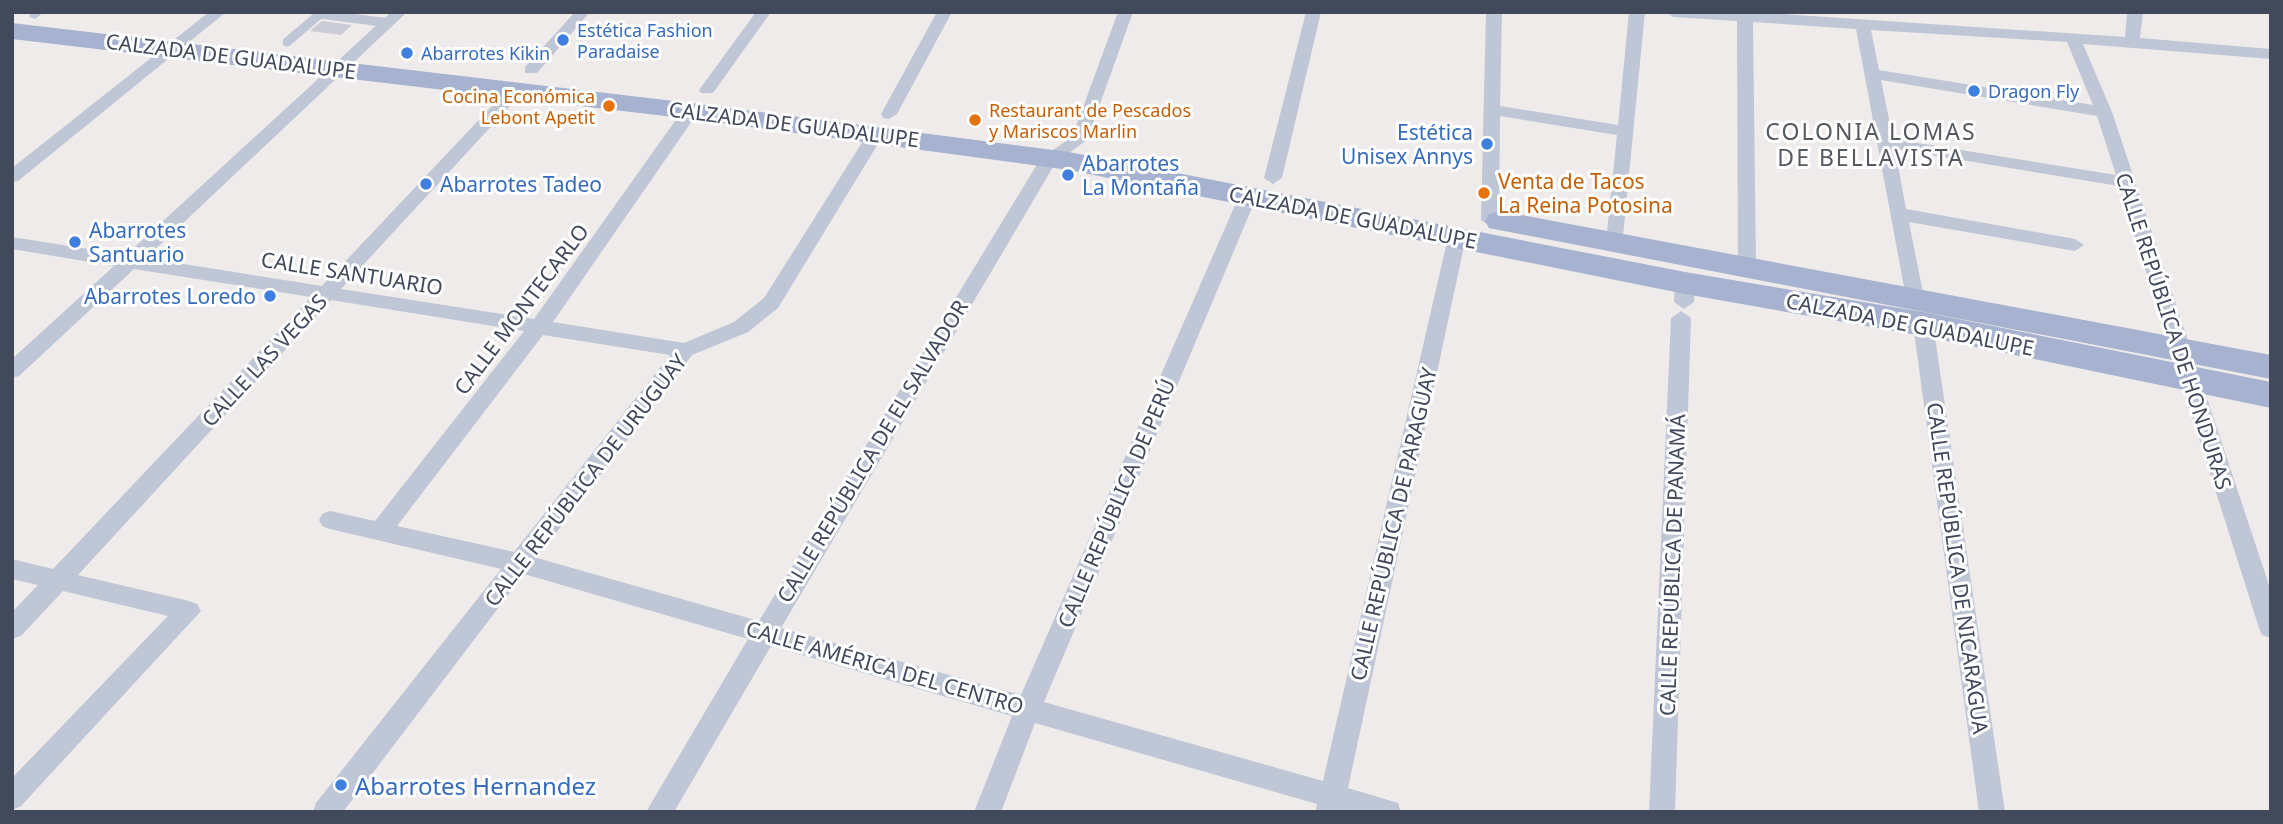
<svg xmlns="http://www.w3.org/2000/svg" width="2283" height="824" font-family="'Noto Sans',sans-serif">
  <rect width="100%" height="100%" fill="#efebea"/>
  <path fill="#cacbd4" d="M 322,21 L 352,25 L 341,35 L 310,31 Z"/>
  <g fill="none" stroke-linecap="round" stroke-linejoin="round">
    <path stroke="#bfc6d5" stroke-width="9" d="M 287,42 L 320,14 L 389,23"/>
    <path fill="#bfc6d5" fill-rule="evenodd" d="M 29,12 L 44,12 L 35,19 L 30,17 Z
      M 209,12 L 226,12 L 18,181 L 12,182 L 12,168 Z
      M 391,12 L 407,12 L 146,258 L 322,286 L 509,88 L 521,88 L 521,94 L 341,289 L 534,319 L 685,107 L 691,106 L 699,111 L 553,322 L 684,343 L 734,322 L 764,298 L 870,130 L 882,130 L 884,134 L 778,308 L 748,332 L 692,355 L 537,558 L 759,621 L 1041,158 L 1072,137 L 1118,12 L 1133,12 L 1087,140 L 1056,162 L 781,628 L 1021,695 L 1239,196 L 1242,192 L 1254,192 L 1257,196 L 1044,702 L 1323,781 L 1448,237 L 1450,233 L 1464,233 L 1466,237 L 1348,788 L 1398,803 L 1401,812 L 1316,812 L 1317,804 L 1035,723 L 1001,812 L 974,812 L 1012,716 L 771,646 L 674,812 L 646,812 L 748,639 L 524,574 L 343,812 L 313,812 L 316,803 L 501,569 L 330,529 L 322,526 L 319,520 L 322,514 L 330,511 L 375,521 L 524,331 L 331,300 L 78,575 L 189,601 L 197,604 L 201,611 L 21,806 L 12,810 L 12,778 L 168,616 L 63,591 L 21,636 L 12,639 L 12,612 L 38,585 L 12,579 L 12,559 L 53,569 L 311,297 L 134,269 L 19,376 L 12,378 L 12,359 L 114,266 L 12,249 L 12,237 L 126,255 ZM 543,335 L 670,355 L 514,552 L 397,526 Z
      M 575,12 L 590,12 L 537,73 L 525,73 L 525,67 Z
      M 756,12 L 771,12 L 713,93 L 701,93 L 699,90 Z
      M 937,12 L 952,12 L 897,114 L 889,119 L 883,118 L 881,114 Z
      M 1306,12 L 1321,12 L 1282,178 L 1273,184 L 1264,178 Z
      M 1486,12 L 1502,12 L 1500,106 L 1618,125 L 1629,12 L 1645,12 L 1622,246 L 1615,248 L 1606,242 L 1617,135 L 1500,116 L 1499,220 L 1490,226 L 1481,220 Z
      M 1666,12 L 1753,12 L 2125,37 L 2127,12 L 2143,12 L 2140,38 L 2271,49 L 2271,59 L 2083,44 L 2112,112 L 2271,591 L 2271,638 L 2262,635 L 2259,628 L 2119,186 L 1895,149 L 1906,209 L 2075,239 L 2084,245 L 2075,251 L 1909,222 L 1924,298 L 1914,305 L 1907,303 L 1856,29 L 1753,22 L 1756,266 L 1754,271 L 1740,271 L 1738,266 L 1737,21 L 1673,17 ZM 1871,30 L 2067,42 L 2093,105 L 1879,70 ZM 1881,80 L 2097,116 L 2116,175 L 1893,139 Z
      M 1685,276 L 1695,283 L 1694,302 L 1684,309 L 1674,302 L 1675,283 Z
      M 1681,311 L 1691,318 L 1675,812 L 1649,812 L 1671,318 Z
      M 1923,317 L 1933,324 L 2005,812 L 1979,812 L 1913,324 Z"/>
    <path fill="#a6b2cf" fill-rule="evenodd" d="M 12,23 L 691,103 L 1069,152 L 1685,272 L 1923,312 L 2271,382 L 2271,408 L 1923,336 L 1685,294 L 1069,170 L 691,119 L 12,39 Z
      M 1500,211 L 2271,355 L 2271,379 L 1489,228 L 1485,221 L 1489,214 Z"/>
  </g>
  <g fill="#3f7fe0" stroke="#fff" stroke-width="2.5">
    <circle cx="563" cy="40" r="7"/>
    <circle cx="407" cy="53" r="7"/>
    <circle cx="1974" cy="91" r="7"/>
    <circle cx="1487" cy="144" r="7"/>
    <circle cx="1068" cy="175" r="7"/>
    <circle cx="426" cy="184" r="7"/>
    <circle cx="75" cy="242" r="7"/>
    <circle cx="270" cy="296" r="7"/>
    <circle cx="341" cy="785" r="7"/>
  </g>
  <g fill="#e8710a" stroke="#fff" stroke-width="2.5">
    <circle cx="609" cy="106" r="7"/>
    <circle cx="975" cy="120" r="7"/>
    <circle cx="1484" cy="193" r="7"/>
  </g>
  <g text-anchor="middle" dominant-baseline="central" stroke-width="6" stroke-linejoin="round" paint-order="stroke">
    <g font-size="18" fill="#366cbe" stroke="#fff" text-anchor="start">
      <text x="577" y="30">Estética Fashion<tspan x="577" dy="21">Paradaise</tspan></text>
      <text x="421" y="53">Abarrotes Kikin</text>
      <text x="1988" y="91">Dragon Fly</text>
    </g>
    <g font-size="18" fill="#c56008" stroke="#fff" text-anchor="end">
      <text x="595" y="96">Cocina Económica<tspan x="595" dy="21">Lebont Apetit</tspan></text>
      <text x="989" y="110" text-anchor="start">Restaurant de Pescados<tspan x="989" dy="21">y Mariscos Marlin</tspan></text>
    </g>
    <g font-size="21" fill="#41495b" stroke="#fff">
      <text transform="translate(231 56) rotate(7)">CALZADA DE GUADALUPE</text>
      <text transform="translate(794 124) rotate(7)">CALZADA DE GUADALUPE</text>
      <text transform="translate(1353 217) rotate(11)">CALZADA DE GUADALUPE</text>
      <text transform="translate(352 273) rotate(9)">CALLE SANTUARIO</text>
      <text transform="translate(521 309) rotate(-53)">CALLE MONTECARLO</text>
      <text transform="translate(1910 324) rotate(11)">CALZADA DE GUADALUPE</text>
      <text transform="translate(2174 331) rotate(72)">CALLE REPÚBLICA DE HONDURAS</text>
      <text transform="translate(264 360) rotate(-47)">CALLE LAS VEGAS</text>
      <text transform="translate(872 451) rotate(-59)">CALLE REPÚBLICA DE EL SALVADOR</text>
      <text transform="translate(585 480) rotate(-52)">CALLE REPÚBLICA DE URUGUAY</text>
      <text transform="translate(1116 503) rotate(-67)">CALLE REPÚBLICA DE PERÚ</text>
      <text transform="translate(1393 524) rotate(-77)">CALLE REPÚBLICA DE PARAGUAY</text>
      <text transform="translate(1672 565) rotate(-88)">CALLE REPÚBLICA DE PANAMÁ</text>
      <text transform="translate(1958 568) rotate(82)">CALLE REPÚBLICA DE NICARAGUA</text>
      <text transform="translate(885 667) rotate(16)">CALLE AMÉRICA DEL CENTRO</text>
    </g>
    <g font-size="21" fill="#366cbe" stroke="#fff" text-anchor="start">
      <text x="1473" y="132" text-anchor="end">Estética<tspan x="1473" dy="24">Unisex Annys</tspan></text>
      <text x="1082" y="163">Abarrotes<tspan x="1082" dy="24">La Montaña</tspan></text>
      <text x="440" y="184">Abarrotes Tadeo</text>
      <text x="89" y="230">Abarrotes<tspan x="89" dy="24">Santuario</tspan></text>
      <text x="256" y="296" text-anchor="end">Abarrotes Loredo</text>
    </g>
    <g font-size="21" fill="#c56008" stroke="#fff" text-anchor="start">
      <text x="1498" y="181">Venta de Tacos<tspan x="1498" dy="24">La Reina Potosina</tspan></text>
    </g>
    <g font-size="23" letter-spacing="2" fill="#575961" stroke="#fff">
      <text x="1871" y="131">COLONIA LOMAS<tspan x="1871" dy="26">DE BELLAVISTA</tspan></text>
    </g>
    <g font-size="24" fill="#366cbe" stroke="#fff" text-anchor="start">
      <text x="355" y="785">Abarrotes Hernandez</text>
    </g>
  </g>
  <rect width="2283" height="824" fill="none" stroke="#41495b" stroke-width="28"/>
</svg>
